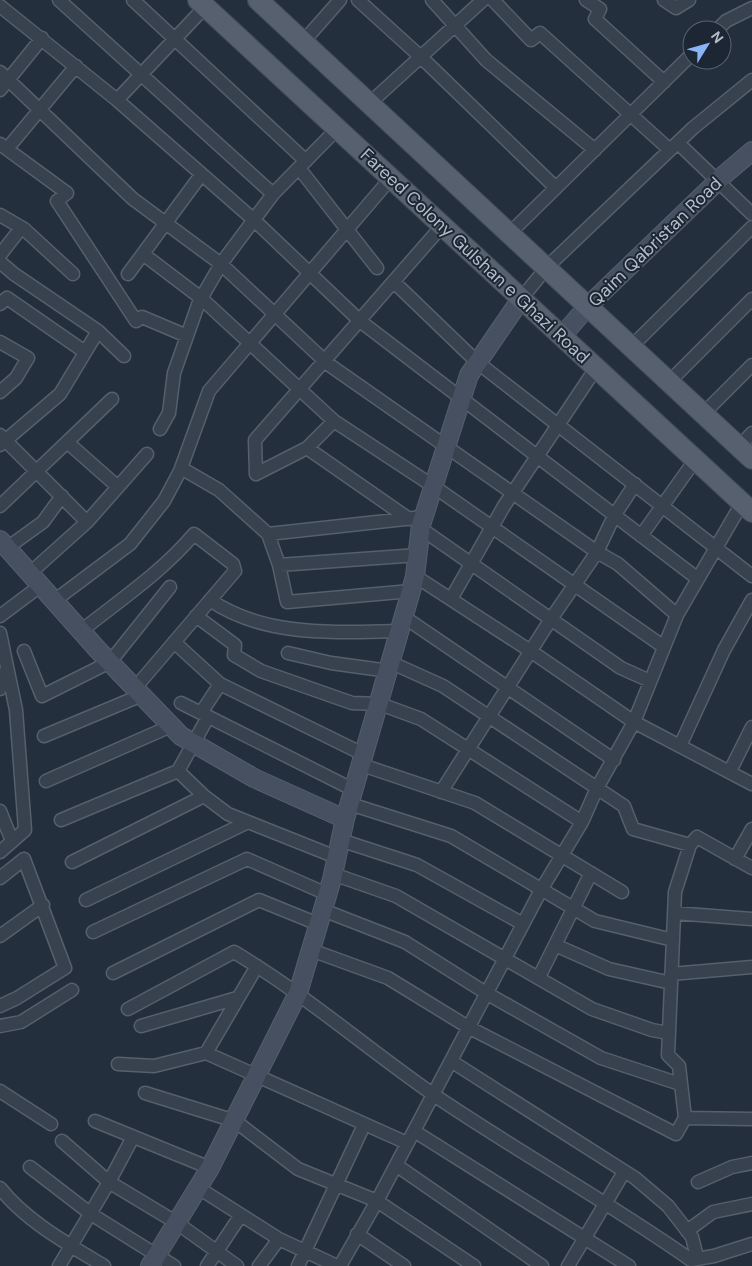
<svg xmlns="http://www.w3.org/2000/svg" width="752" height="1266" font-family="'DM Sans',sans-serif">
  <rect width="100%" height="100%" fill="#242f3e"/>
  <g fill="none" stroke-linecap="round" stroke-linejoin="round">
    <defs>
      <path id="street" d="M 59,0 L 273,194
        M 133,0 L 306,161
        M 358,0 L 423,59 L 556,188
        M 432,0 L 486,60 L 595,150
        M 493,0 L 531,40 L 540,33 L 670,150
        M 586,0 L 600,9 L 595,19 L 664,82
        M 664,0 L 676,8 L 689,0
        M 0,6 L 117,100 L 254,220 L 360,321 L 698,579
        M 717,30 L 726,21 L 752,8
        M 303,42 L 340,0
        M 0,72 L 133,199 L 221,264 L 328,364 L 597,552 L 618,564 L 677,615
        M 0,90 L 42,38
        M 117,100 L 205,7
        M 370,103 L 483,0
        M 678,143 L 752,214
        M 0,144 L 67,193 L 57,201 L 136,321 L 142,317 L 187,336
        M 7,149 L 76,66
        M 299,168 L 377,268
        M 0,215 L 24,229 L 73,274
        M 510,233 L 692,54
        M 143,254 L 201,298 L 334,421 L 433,486 L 664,647
        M 0,255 L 21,228
        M 0,262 L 14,274 L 98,331 L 124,356
        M 128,274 L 201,175
        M 394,282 L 477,362 L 752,576
        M 521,299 L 547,267 L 693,128 L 752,80
        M 0,304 L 7,298 L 85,352
        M 0,342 L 28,358 L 16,378 L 0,392
        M 631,347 L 752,227
        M 669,382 L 752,299
        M 703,414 L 752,365
        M 334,421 L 307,448 L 256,474 L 255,440 L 442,226
        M 160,429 L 169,413 L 174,373 L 199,302 L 221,264 L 273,194 L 337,129
        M 0,435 L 87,522
        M 67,442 L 118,487
        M 0,445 L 60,394 L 98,331
        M 739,447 L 752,433
        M 307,448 L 409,519
        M 181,468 L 219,490 L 268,534 L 279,565 L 287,602 L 411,591
        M 0,506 L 112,399
        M 420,528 L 621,668 L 650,681
        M 268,534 L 423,517
        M 641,536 L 695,460
        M 7,548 L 43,522 L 62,496
        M 279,565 L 418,555
        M 29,574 L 87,522 L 147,454
        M 415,576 L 532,652 L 634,722 L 752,784
        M 451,599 L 504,506 L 596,368
        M 210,600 C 266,638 336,632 401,631
        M 54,601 L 130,544 L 164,501 L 180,471 L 209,391 L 391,178
        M 0,616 L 40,586
        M 196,616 L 235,645 L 234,655 L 261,671 L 352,703 L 380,704 L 421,719 L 582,822
        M 404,617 L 614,760
        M 81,631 C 120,600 162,572 194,534 L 233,564 L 235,571 L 135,688
        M 0,633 L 16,710 L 25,830 L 0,852
        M 174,642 L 220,684 L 365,755
        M 24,651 L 42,696 L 110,662 L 170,587
        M 288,653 L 331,663 L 389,671
        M 392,663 L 443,686 L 624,806 L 633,829 L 690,845 L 697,837 L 752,868
        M 0,689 L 7,668
        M 181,703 L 354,790
        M 201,713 L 220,684
        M 44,736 L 142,695
        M 680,746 L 724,650 L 752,600
        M 362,765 L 475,803 L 622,892
        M 178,771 L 204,796 L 228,814 L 336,857
        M 730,771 L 752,727
        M 46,781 L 171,726
        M 441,792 L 551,619 L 597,552 L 614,516 L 635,484
        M 350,804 L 451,836 L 595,921 L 673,940
        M 0,811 L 12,841
        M 61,820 L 178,771 L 208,717
        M 340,840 L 417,865 L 523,924
        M 735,859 L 752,829
        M 72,862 L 204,796
        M 333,874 L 396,896 L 592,1009 L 652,1030 L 668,1033
        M 0,878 L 24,859 L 65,968 L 17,998 L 0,1006
        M 86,900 L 246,823
        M 323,910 L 405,942 L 486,993 L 601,1058 L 680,1084
        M 674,913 L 752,919
        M 93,932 L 247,859 L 327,894
        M 0,936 L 43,905
        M 555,945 L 609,969 L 671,983
        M 311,950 L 388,978 L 468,1027 L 676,1134 L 685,1118 L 679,1066 L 668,1055 L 675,892 L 690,845
        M 113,973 L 259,900 L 318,924
        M 671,974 L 752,967
        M 539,977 L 591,873
        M 128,1009 L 234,952 C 305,994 366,1048 434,1095 C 518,1152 607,1201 691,1260 L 714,1256 L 752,1244
        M 0,1026 L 21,1022 L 72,990
        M 141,1026 L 237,998
        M 206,1053 L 257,966
        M 451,1061 L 635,1178 L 668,1206 L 692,1237 L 697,1257
        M 118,1064 L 154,1066 L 206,1053 L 407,1143
        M 0,1091 L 51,1124
        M 145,1093 L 235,1121 L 298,1169 L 377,1201 L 474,1266
        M 685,1118 L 752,1119
        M 95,1121 L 210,1168
        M 414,1131 L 629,1266
        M 62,1141 L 109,1182 L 177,1223 L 237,1266
        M 396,1165 L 542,1266
        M 30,1167 L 91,1214 L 174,1266
        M 698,1182 L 732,1167 L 752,1163
        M 197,1187 L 279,1239 L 337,1266
        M 0,1188 C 26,1221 68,1244 104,1266
        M 687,1231 L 713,1212 L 752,1204
        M 357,1234 L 404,1266
        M 59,1266 L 109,1182 L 133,1137
        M 207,1266 L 241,1215
        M 259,1266 L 279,1239
        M 298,1266 L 364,1125
        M 340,1266 L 377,1201 L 541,890 L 582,822 L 597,788 L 634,722 L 677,615 L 742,503
        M 568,1266 L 624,1172"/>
      <path id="secondary" d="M 562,336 L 588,306 L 725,174 L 752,151
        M 0,540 L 98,650 L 181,736 L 254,778 L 345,819
        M 150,1266 L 210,1168 L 298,993 L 332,879 L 345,819 L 411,591 L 415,576 L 421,525 L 469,375 L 521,299"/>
      <path id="primary" d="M 198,0 L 752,512
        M 258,0 L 752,459"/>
    </defs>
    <use href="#street" stroke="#565f6c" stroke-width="15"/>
    <use href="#secondary" stroke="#565f6c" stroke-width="20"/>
    <use href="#primary" stroke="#414a57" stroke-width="22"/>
    <use href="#street" stroke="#38414e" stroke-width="12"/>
    <use href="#secondary" stroke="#465061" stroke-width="18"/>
    <use href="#primary" stroke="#56606e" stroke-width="20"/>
  </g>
  <g text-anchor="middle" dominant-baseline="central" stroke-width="4" stroke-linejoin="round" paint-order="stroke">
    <g font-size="18" fill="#b4bcc9" stroke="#1d2633">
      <text transform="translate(655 242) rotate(-44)">Qaim Qabristan Road</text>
      <text transform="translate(475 256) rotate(43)">Fareed Colony Gulshan e Ghazi Road</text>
    </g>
  </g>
  <g transform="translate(707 45) rotate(53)"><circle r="24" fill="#1d2633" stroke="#59626f"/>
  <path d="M0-4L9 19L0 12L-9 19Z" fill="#8ab4f8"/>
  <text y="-8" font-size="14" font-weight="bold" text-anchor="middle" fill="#b4bcc9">N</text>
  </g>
</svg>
